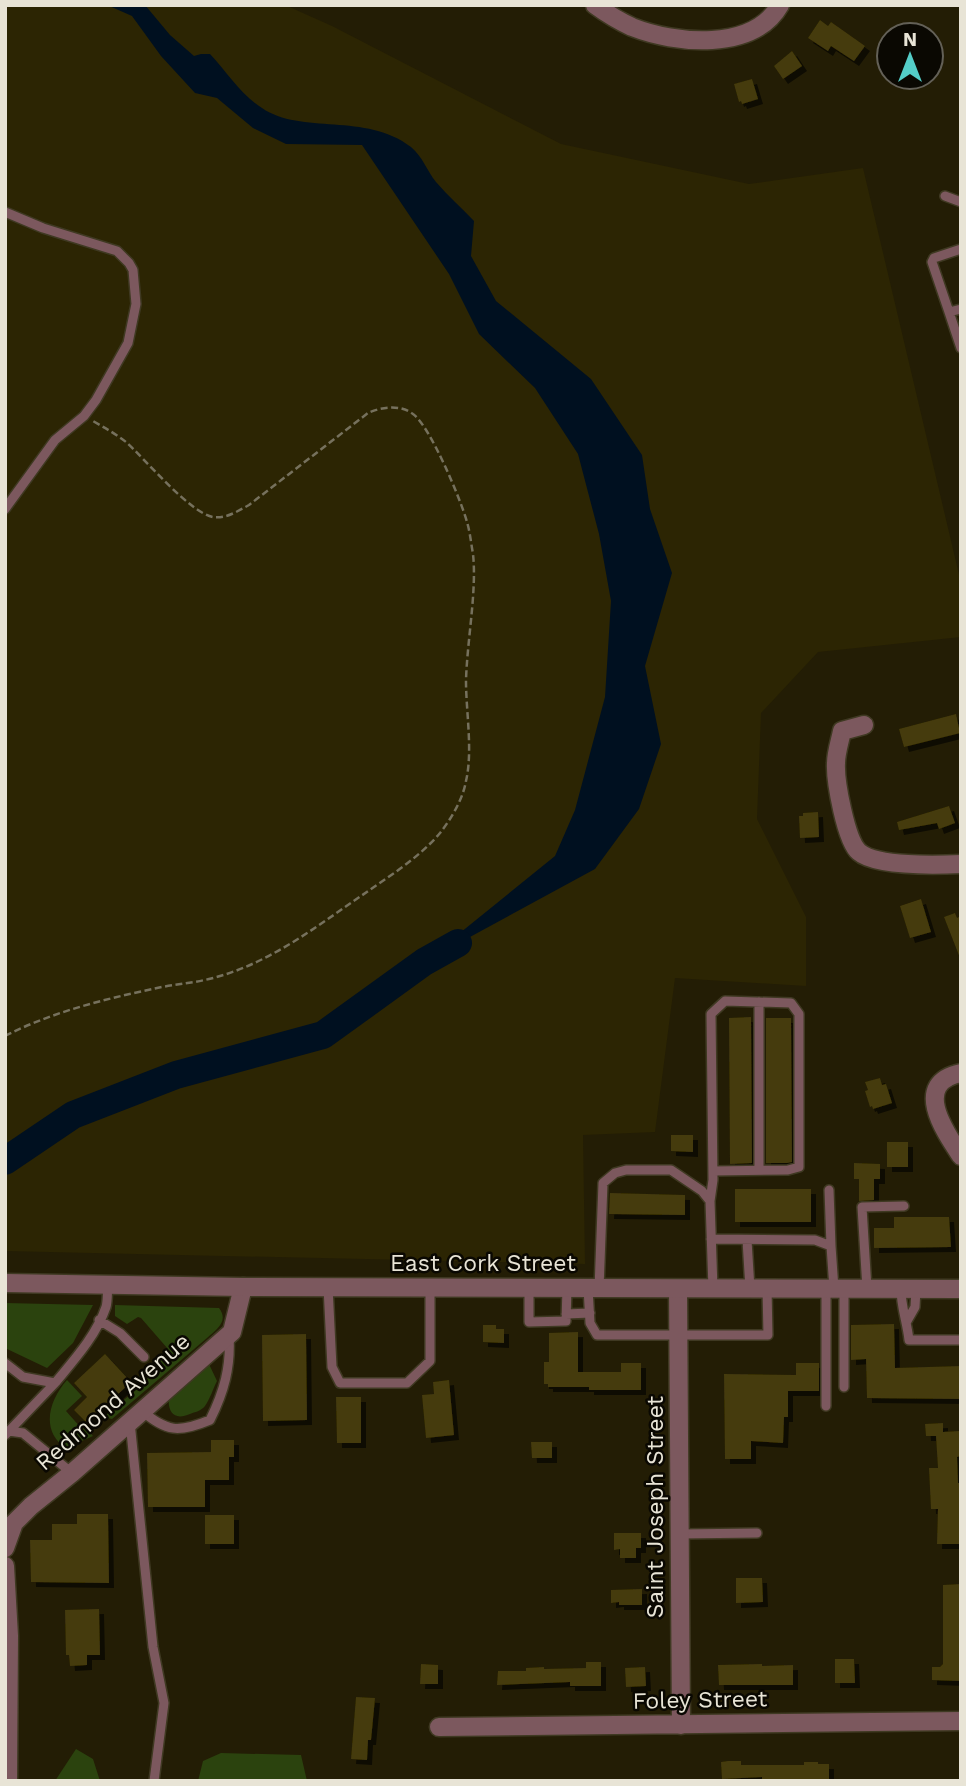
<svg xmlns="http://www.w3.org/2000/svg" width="966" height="1786" font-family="'Work Sans',sans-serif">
  <defs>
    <filter id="shadow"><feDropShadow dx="5" dy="5" stdDeviation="0" flood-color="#0009"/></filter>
  </defs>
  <rect width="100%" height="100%" fill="#231d05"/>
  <path fill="#2c2503" d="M 5,5 L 285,5 L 332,26 L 561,144 L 749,184 L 863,168 L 961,583 L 961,637 L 818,652 L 761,713 L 757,819 L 806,917 L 806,986 L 675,978 L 655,1132 L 583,1135 L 585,1264 L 5,1251 Z"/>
  <path fill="#2b430e" d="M 5,1303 L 93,1305 L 73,1343 L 47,1368 L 5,1348 Z
    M 115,1305 L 219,1308 C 229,1321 217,1329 207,1338 L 112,1419 L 103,1417 L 142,1385 L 136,1379 L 168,1349 L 141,1318 L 138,1317 L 127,1324 L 115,1316 Z
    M 208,1362 L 217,1381 C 213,1389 210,1399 205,1406 C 201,1411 195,1412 190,1414 C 174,1421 167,1412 169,1396 Z
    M 67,1380 L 82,1396 L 66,1411 L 82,1429 L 85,1427 L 93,1436 L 66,1448 C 40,1431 49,1400 67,1380 Z
    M 76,1749 L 93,1759 L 100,1781 L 55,1781 Z
    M 221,1753 L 301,1755 L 307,1781 L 198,1781 L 203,1761 Z"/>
  <path fill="#001020" d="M 107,5 L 145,5 L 170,35 L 194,56 L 201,54 L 210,54 C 227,72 241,95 262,108 C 301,135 366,112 411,147 C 423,157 427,171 436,182 C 448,196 462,208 474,221 L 471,256 L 496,301 L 591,379 L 642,455 L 650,509 L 672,573 L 645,666 L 661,744 L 639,809 L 595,869 L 424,962 L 555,856 L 575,810 L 605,697 L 611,601 L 599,534 L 578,454 L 535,388 L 479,334 L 449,274 L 362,145 L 286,144 L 253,128 L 217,98 L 195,93 L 161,56 L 132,16 Z"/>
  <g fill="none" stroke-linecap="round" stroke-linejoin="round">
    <path stroke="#001020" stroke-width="28" d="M 5,1161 L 73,1115 L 176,1075 L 323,1035 L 424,962 L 458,943"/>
  </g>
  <path fill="#443a0a" filter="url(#shadow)" d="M 820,20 L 828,26 L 831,22 L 865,46 L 854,61 L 831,46 L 828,51 L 808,38 Z
    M 792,51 L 802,66 L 783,79 L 774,66 Z
    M 752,79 L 758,99 L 742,104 L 741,101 L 739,102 L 734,84 Z
    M 956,714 L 960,733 L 904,747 L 899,729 Z
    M 949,806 L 955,823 L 939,829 L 937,823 L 899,830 L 897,822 Z
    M 818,812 L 819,837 L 800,838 L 799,816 L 803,816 L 803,813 Z
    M 921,899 L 931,932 L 910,938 L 900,906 Z
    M 955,913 L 957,918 L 961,916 L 960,958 L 944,917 Z
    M 751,1017 L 752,1163 L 730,1164 L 729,1018 Z
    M 766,1018 L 791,1018 L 792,1162 L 787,1163 L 766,1163 Z
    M 880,1078 L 882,1085 L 886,1084 L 892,1103 L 873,1109 L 872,1106 L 870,1107 L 865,1091 L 868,1090 L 865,1082 Z
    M 671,1135 L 693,1135 L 693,1152 L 671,1151 Z
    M 887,1142 L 908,1142 L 908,1167 L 887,1167 Z
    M 854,1163 L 880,1164 L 880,1179 L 874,1179 L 874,1200 L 859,1201 L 859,1179 L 854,1179 Z
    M 735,1189 L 811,1189 L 811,1222 L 735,1222 Z
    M 610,1193 L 685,1195 L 685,1215 L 609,1214 Z
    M 894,1217 L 949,1217 L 951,1247 L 874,1248 L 874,1228 L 894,1228 Z
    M 894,1324 L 895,1368 L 961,1366 L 961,1399 L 867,1398 L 866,1359 L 851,1360 L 851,1325 Z
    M 483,1325 L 496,1325 L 496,1329 L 504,1329 L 504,1343 L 483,1342 Z
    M 578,1332 L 578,1372 L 621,1372 L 621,1363 L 641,1363 L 641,1390 L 589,1390 L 589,1387 L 548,1387 L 548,1384 L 544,1384 L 544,1362 L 549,1362 L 549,1333 Z
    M 306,1334 L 307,1420 L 263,1421 L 262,1335 Z
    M 105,1354 L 131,1382 L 87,1423 L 74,1410 L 87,1397 L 74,1383 Z
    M 796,1363 L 819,1363 L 819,1391 L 788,1391 L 788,1417 L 784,1417 L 783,1443 L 751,1441 L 751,1459 L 725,1459 L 724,1374 L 796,1375 Z
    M 449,1380 L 454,1435 L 426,1438 L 422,1395 L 434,1394 L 433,1382 Z
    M 336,1397 L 361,1397 L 361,1443 L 337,1443 Z
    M 943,1423 L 943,1432 L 959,1431 L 960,1456 L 957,1457 L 958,1483 L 961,1483 L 961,1544 L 937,1544 L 938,1509 L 931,1509 L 929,1468 L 938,1468 L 936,1436 L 926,1436 L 925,1424 Z
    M 211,1440 L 234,1440 L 234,1457 L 229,1457 L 229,1480 L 205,1480 L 205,1507 L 148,1507 L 147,1453 L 211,1452 Z
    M 531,1442 L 552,1442 L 552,1458 L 532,1458 Z
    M 77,1514 L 108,1514 L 109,1583 L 31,1582 L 30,1540 L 52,1540 L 52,1524 L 77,1524 Z
    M 205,1515 L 234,1515 L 234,1544 L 205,1544 Z
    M 614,1533 L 641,1533 L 641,1548 L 636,1548 L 636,1558 L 620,1558 L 620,1549 L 614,1550 Z
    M 736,1578 L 762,1578 L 763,1602 L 736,1603 Z
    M 961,1584 L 961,1681 L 932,1680 L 932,1667 L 940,1667 L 943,1664 L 943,1585 Z
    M 642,1589 L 642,1605 L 619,1605 L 619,1602 L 611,1603 L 611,1590 Z
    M 99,1609 L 100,1655 L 87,1655 L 87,1665 L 70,1666 L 69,1655 L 66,1655 L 65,1610 Z
    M 835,1659 L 854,1659 L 855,1683 L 835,1683 Z
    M 586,1662 L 601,1662 L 601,1686 L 570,1686 L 570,1682 L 497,1685 L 498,1671 L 526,1671 L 526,1668 L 544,1667 L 544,1669 L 586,1668 Z
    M 421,1664 L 438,1665 L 438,1684 L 420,1684 Z
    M 762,1664 L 762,1666 L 793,1665 L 793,1685 L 719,1685 L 718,1665 Z
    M 645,1667 L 646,1686 L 626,1687 L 625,1668 Z
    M 356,1697 L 375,1698 L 371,1740 L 368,1740 L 367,1760 L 351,1759 Z
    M 728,1761 L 741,1761 L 741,1765 L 804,1765 L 804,1762 L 818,1762 L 818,1764 L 829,1764 L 829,1781 L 762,1781 L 762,1777 L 722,1779 L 721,1762 Z"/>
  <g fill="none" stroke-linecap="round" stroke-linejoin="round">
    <defs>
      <path id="service" d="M 945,196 L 961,202
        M 5,212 L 43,228 L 117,251 L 129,263 L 133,270 L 136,304 L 128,343 L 96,400 L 84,416 L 55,440 L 5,509
        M 961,309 L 949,312 L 961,348
        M 949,312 L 932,262 L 934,258 L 961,249
        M 759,1170 L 759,1002
        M 829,1190 L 831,1246
        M 710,1201 L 713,1180 L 711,1014 L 725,1001 L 791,1003 L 799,1014 L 799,1167 L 788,1170 L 713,1171
        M 711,1239 L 815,1240 L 831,1246 L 834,1289
        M 747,1240 L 750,1289
        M 328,1287 L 332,1367 L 340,1383 L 407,1383 L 430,1361 L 430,1287
        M 529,1288 L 529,1322 L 566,1321 L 567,1288
        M 588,1288 L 590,1323 L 597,1335 L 768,1335 L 767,1289
        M 599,1289 L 603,1183 L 615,1173 L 626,1170 L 671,1170 L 702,1191 L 710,1201 L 713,1289
        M 867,1289 L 862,1207 L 904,1206
        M 901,1289 C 901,1307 907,1322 909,1340 L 961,1340
        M 566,1314 L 590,1313
        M 99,1320 L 120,1333 L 144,1357
        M 907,1321 L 915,1307 L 916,1289
        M 5,1363 L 23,1377 L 55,1383 C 74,1360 96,1336 106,1307 C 108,1300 107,1291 108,1284
        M 844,1387 L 844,1289
        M 826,1406 L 826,1289
        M 141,1410 C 166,1432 179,1433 210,1420 C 224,1392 231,1367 229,1336
        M 130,1422 L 153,1647 L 164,1703 L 154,1781
        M 9,1431 L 55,1383
        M 5,1435 L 9,1431 L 23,1433 L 72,1473
        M 680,1534 L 757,1533"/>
      <path id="minor" d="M 595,5 C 606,13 619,21 632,27 C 675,44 753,52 780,5
        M 864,725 L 842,731 C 840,741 836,753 836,763 C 835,781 846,841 859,852 C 876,867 938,865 961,864
        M 961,1073 C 911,1083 945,1132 961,1156
        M 678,1289 L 681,1725
        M 5,1548 L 14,1523 L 31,1506 L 72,1473 L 232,1332 L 243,1287
        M 5,1566 L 9,1636 L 8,1781
        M 439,1727 L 961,1721"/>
      <path id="tertiary" d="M 5,1283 L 243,1287 L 961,1289"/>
    </defs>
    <use href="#service" stroke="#3f3922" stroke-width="12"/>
    <use href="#minor" stroke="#3f3922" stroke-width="21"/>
    <use href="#tertiary" stroke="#3f3922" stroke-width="21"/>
    <path stroke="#76715d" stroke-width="2.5" stroke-dasharray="7 3.5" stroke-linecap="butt" d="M 5,1036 C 54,1011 109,998 162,987 C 178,984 193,983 209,979 C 267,965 313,929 361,896 C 388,877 419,858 440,833 C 451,819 463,799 466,781 C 473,751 466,712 466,681 C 467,641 477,591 473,554 C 471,543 470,532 467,522 C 461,500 430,426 413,414 C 400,404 381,407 368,413 L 249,505 C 238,511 226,519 213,517 C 190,513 145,459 126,442 C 116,434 105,428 93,421"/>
    <use href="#service" stroke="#7c585e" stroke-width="9"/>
    <use href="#minor" stroke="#7c585e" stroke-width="18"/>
    <use href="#tertiary" stroke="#7c585e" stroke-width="18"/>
  </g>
  <g text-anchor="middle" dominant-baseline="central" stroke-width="5" stroke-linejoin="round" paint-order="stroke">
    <g font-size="23" fill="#e8e4d6" stroke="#0a0802">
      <text x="483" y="1263">East Cork Street</text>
      <text transform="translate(113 1402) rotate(-41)">Redmond Avenue</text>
      <text transform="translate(655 1507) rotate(-90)">Saint Joseph Street</text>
      <text transform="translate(700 1700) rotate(-1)">Foley Street</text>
    </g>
  </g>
  <rect width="966" height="1786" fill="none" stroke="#e8e4d6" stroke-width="14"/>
  <g transform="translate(910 56)"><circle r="33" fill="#0a0802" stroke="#636057" stroke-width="2"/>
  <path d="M0-5L12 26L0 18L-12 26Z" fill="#54cdc7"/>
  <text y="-10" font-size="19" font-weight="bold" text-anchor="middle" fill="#e8e4d6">N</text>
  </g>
</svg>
